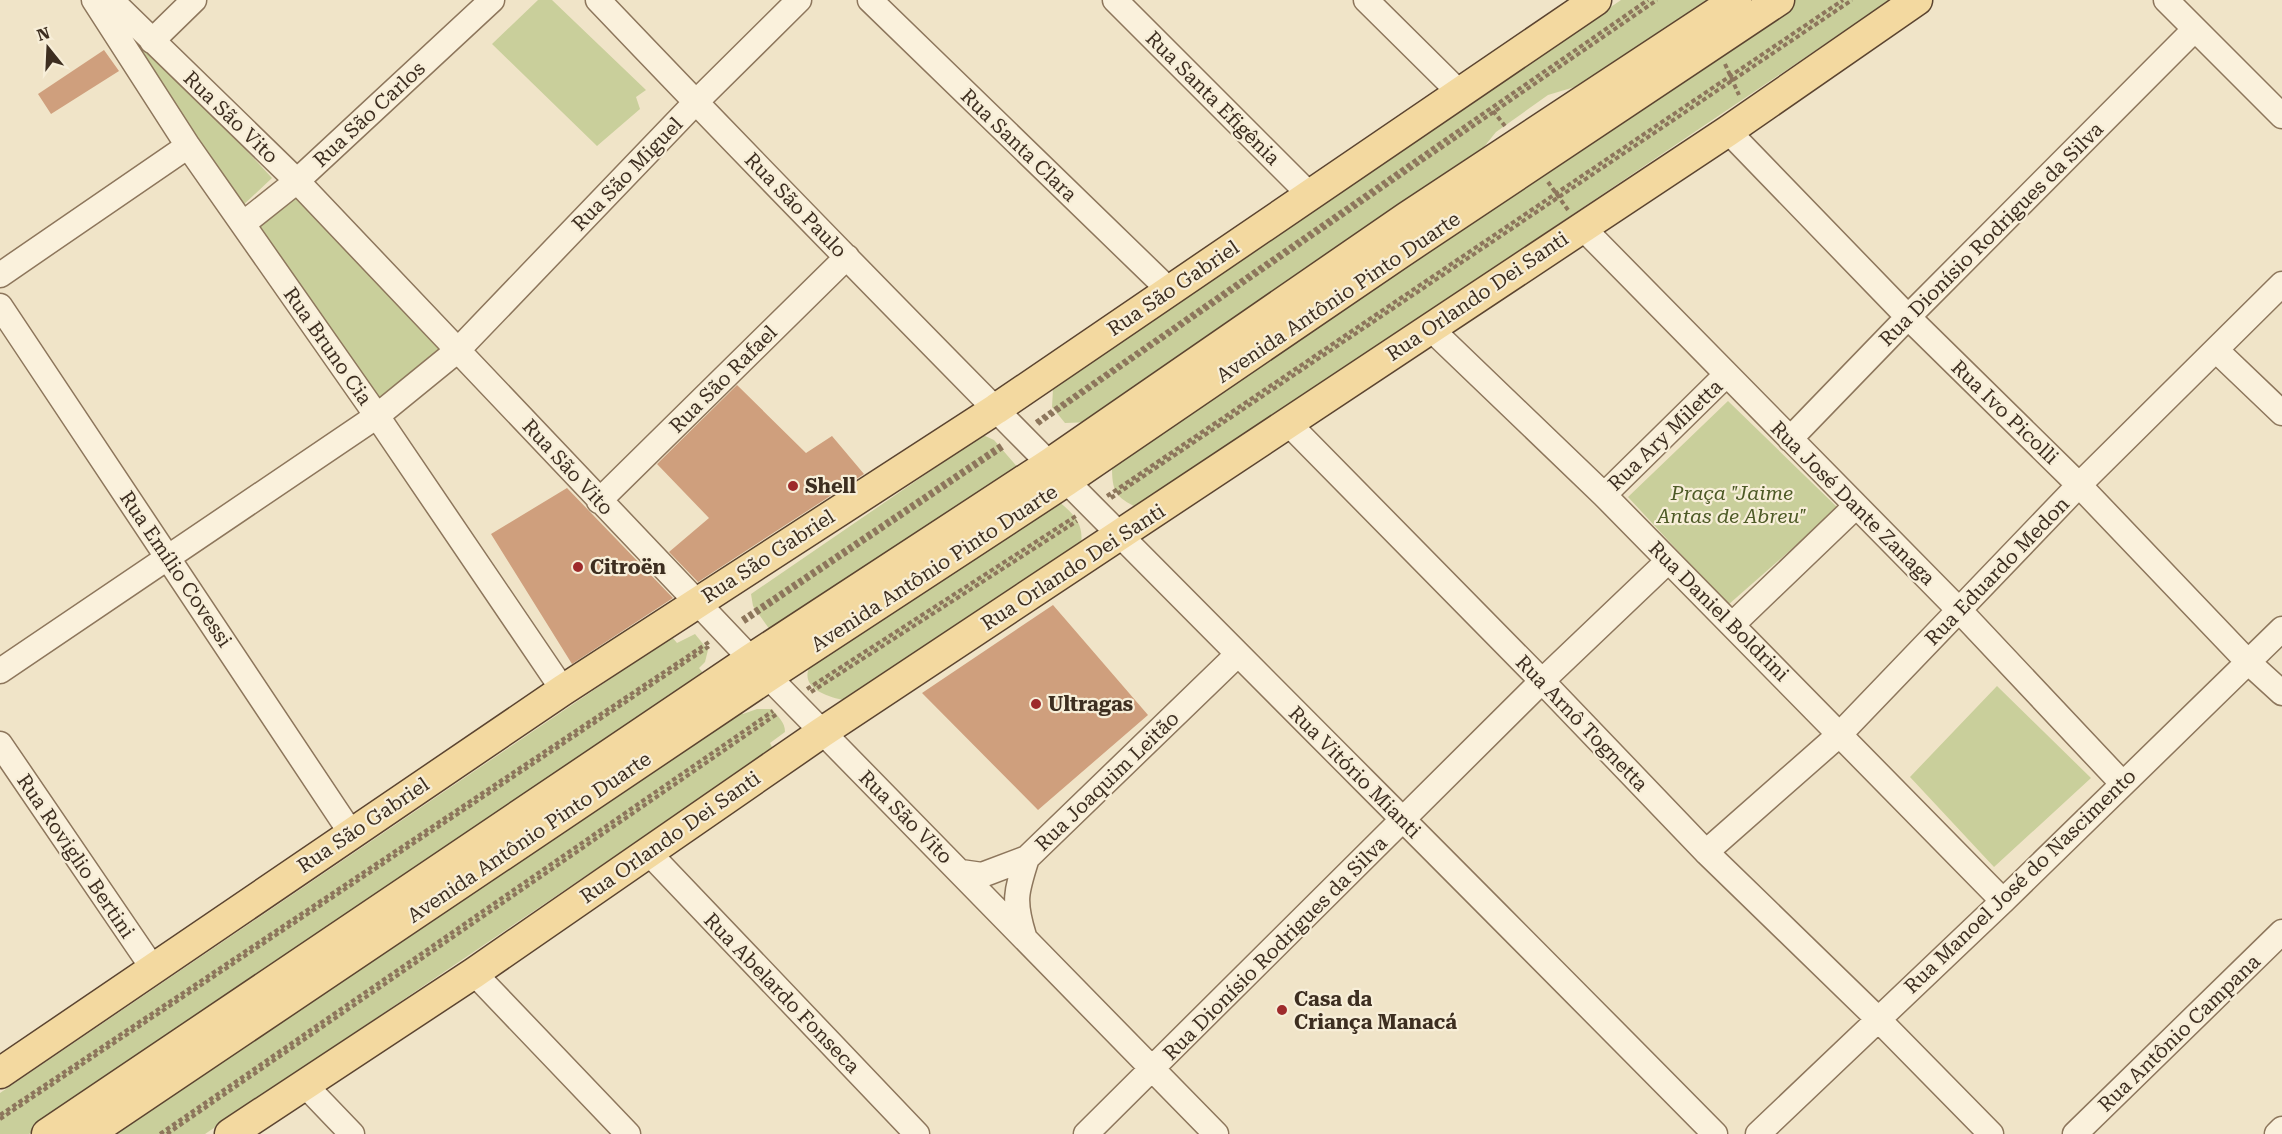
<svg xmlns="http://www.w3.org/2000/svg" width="2282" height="1134" font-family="'Roboto Serif',serif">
  <rect width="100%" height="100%" fill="#f0e4c8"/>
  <path fill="#c9cf9b" d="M 107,0 L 272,178 L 240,208 Z
    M 538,0 L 552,0 L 646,90 L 636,97 L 640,109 L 597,146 L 492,44 Z
    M 1621,0 L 1719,0 L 1598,80 L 1548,95 L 1496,132 L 1467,168 L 1091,422 L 1065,423 L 1052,407 L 1053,389 Z
    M 1795,0 L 1890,0 L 1138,508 C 1115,497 1112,491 1112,466 Z
    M 297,195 L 442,351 L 376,402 L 255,231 Z
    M 1728,401 L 1838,508 L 1728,605 L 1628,497 Z
    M 983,435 L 994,440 L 1019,469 L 770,630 L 753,606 L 751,594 Z
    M 1058,501 C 1074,514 1084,524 1081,544 L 848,701 C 832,698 800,690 809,668 Z
    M 695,634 L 708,650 L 705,662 L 699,668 L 703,673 L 29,1134 L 0,1134 L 0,1093 L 672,637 L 677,643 Z
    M 1997,686 L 2091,778 L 1994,867 L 1910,777 Z
    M 738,709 L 743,714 L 757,709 L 772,709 C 778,717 785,722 785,732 L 770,743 L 773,749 L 205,1134 L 110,1134 Z"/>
  <path fill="#cf9f7d" d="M 104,50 L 119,71 L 51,114 L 38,94 Z
    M 737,385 L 806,453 L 832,436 L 864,474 L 698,582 L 669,552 L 709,518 L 657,464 Z
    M 567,488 L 673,598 L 572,664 L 491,534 Z
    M 1053,605 L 1148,715 L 1038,810 L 922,693 Z"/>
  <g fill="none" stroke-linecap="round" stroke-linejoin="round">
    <defs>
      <path id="minor" d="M 94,0 L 188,146 L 377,416 L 563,690
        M 111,0 L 297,181 L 751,659 L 1216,1134
        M 598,0 C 964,384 1342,756 1715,1134
        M 870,0 L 1169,290
        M 1115,0 L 1311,196
        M 1366,0 L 1460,93
        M 2166,0 L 2282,116
        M 152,41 L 194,0
        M 1728,131 L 1908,317 L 2079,485 L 2248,662 L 2282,693
        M 243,224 L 297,181 L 492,0
        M 1581,226 L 1960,611 L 2122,783
        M 0,275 L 188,146
        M 0,306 L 351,833
        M 1429,327 L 1604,495 L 2003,901
        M 2216,350 L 2282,413
        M 1289,424 L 1542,681 L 1706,852 L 1877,1018 L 1991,1134
        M 1790,439 L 1908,317 L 2194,30
        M 1604,495 L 1726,375
        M 599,501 L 847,257
        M 1733,624 L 1856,506
        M 0,671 L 377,416 L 458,350 L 696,102 L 799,0
        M 0,744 L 152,967
        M 648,852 L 917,1134
        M 1706,852 L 1840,734 L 2079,485 L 2282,284
        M 961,872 L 982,875 L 1027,858
        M 1024,936 C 1013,901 1016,892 1027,858 L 1237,655
        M 474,973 L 628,1134
        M 304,1084 L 352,1134
        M 1086,1134 L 1542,681 L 1668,561
        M 1758,1134 L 2003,901 L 2282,629
        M 2075,1134 L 2282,932
        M 2277,1134 L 2282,1129"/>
      <path id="major" d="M 0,1073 L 563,690 L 996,409 L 1596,0
        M 47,1134 L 751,659 L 1049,464 L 1407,217 L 1736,0
        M 88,1134 L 767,677 L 1066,481 L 1397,255 L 1779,0
        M 230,1134 L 474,973 L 821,733 L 1728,131 L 1917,0"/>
    </defs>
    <use href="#minor" stroke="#8d765c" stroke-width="27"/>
    <use href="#major" stroke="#5b4430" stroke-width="33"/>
    <path stroke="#8d765c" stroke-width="4" stroke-dasharray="4.5 3" stroke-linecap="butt" d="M 1725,64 L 1739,95
      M 1493,111 L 1505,126
      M 1548,182 L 1568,210
      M 1036,422 L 1648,0
      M 1038,424 L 1657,0
      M 1107,496 L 1843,0
      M 1111,498 L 1852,0
      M 742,619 L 1002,444
      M 744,622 L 1004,447
      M 807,689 L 1076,516
      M 811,692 L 1077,521
      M 0,1115 L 709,642
      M 0,1119 L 711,645
      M 160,1134 L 773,711
      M 167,1134 L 777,714"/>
    <use href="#minor" stroke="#faf1dc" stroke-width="24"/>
    <use href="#major" stroke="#f3d9a0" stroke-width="30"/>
  </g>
  <g fill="#9e2a2b" stroke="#f7eed8" stroke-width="2">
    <circle cx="793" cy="486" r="6"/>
    <circle cx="578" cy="567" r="6"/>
    <circle cx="1036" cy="704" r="6"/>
    <circle cx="1282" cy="1010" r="6"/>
  </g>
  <g text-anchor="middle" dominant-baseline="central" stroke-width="4.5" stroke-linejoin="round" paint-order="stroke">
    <g font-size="20" fill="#3d2e20" stroke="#f7eed8">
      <text transform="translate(1213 98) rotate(45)">Rua Santa Efigênia</text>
      <text transform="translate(369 114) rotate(-43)">Rua São Carlos</text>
      <text transform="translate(231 117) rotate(44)">Rua São Vito</text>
      <text transform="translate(1019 145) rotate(44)">Rua Santa Clara</text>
      <text transform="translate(627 174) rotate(-46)">Rua São Miguel</text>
      <text transform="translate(796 205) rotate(46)">Rua São Paulo</text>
      <text transform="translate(1991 234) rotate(-45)">Rua Dionísio Rodrigues da Silva</text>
      <text transform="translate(1173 288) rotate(-34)">Rua São Gabriel</text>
      <text transform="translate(1477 296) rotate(-34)">Rua Orlando Dei Santi</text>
      <text transform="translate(1338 297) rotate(-34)">Avenida Antônio Pinto Duarte</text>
      <text transform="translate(328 346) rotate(55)">Rua Bruno Cia</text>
      <text transform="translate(723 379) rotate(-45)">Rua São Rafael</text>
      <text transform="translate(2005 412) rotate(44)">Rua Ivo Picolli</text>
      <text transform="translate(1665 435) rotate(-44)">Rua Ary Miletta</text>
      <text transform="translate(568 467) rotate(47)">Rua São Vito</text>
      <text transform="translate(1853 503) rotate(45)">Rua José Dante Zanaga</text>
      <text transform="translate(768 556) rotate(-33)">Rua São Gabriel</text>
      <text transform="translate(1073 567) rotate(-33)">Rua Orlando Dei Santi</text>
      <text transform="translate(934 568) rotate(-33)">Avenida Antônio Pinto Duarte</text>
      <text transform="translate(176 569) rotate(56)">Rua Emílio Covessi</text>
      <text transform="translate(1997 571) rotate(-46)">Rua Eduardo Medon</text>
      <text transform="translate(1719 611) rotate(45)">Rua Daniel Boldrini</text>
      <text transform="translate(1582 723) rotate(46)">Rua Arnô Tognetta</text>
      <text transform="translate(1355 772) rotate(45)">Rua Vitório Mianti</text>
      <text transform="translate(1107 781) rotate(-44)">Rua Joaquim Leitão</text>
      <text transform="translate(906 817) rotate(45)">Rua São Vito</text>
      <text transform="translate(363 825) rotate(-34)">Rua São Gabriel</text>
      <text transform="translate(529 837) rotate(-34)">Avenida Antônio Pinto Duarte</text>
      <text transform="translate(670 837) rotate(-35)">Rua Orlando Dei Santi</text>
      <text transform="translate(76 856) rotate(56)">Rua Roviglio Bertini</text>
      <text transform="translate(2020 881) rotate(-44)">Rua Manoel José do Nascimento</text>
      <text transform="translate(1275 948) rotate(-45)">Rua Dionísio Rodrigues da Silva</text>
      <text transform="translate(782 993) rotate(46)">Rua Abelardo Fonseca</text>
      <text transform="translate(2179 1033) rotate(-44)">Rua Antônio Campana</text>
    </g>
    <g font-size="20" font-weight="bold" fill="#3d2e20" stroke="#f7eed8" text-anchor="start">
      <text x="805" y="486">Shell</text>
      <text x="590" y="567">Citroën</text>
      <text x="1048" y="704">Ultragas</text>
      <text x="1294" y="999">Casa da<tspan x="1294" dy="23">Criança Manacá</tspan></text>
    </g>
    <g font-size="20" font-style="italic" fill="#4d5a26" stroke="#f7eed8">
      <text x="1732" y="493">Praça "Jaime<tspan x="1732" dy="23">Antas de Abreu"</tspan></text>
    </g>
  </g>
  <g transform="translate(48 48) rotate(342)" stroke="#f7eed8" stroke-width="4.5" paint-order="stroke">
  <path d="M0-4.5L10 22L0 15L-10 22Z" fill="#3d2e20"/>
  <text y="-9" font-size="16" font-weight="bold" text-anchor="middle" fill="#3d2e20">N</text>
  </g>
</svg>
